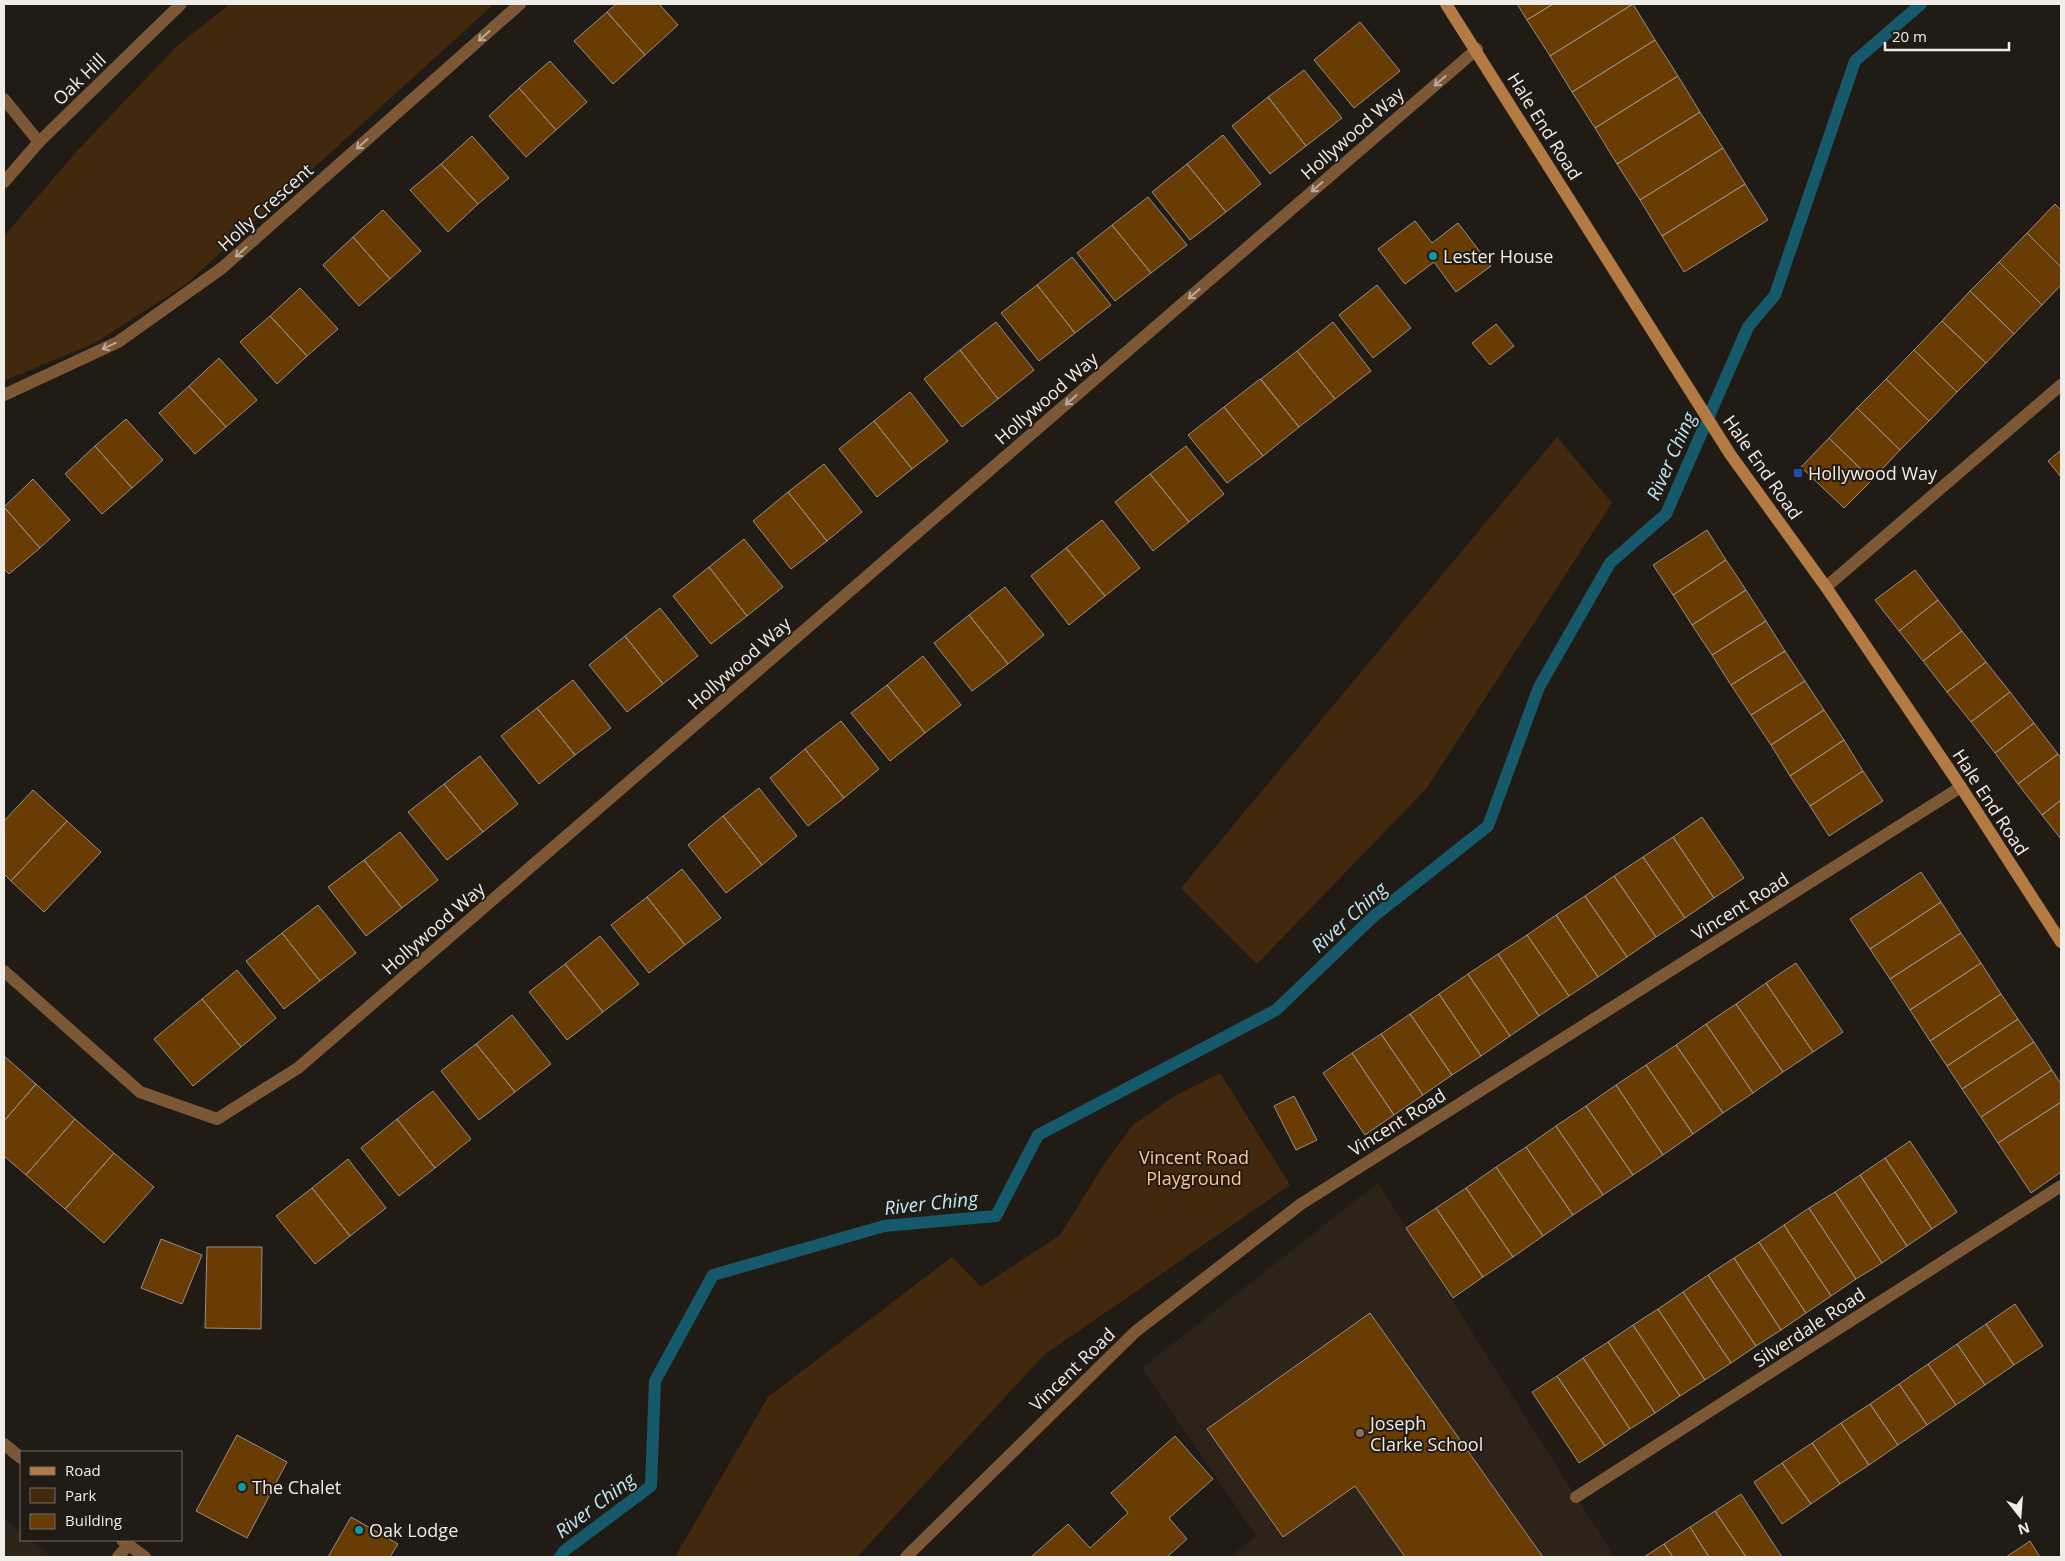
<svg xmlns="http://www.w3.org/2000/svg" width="2065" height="1561" font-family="'Open Sans',sans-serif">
  <rect width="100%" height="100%" fill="#211b15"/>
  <path fill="#2e2319" d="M 1378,1183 L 1576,1497 L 1615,1557 L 1230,1557 L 1256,1536 L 1142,1368 Z
    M 4,1518 L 21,1533 L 21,1540 L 30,1540 L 52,1557 L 4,1557 Z"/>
  <path fill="#42280d" d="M 230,4 L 494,4 L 185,285 L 95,343 L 4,381 L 4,236 L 78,150 L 178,45 Z
    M 1557,437 L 1612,503 L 1426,789 L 1257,964 L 1181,888 Z
    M 1220,1073 L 1290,1185 L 1044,1355 L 857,1557 L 675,1557 L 768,1397 L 952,1257 L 981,1287 L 1060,1235 L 1105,1163 L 1133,1125 L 1175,1096 Z"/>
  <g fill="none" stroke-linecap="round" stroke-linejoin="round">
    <path stroke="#15596b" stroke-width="12" d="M 560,1557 L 564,1551 L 651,1486 L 655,1381 L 713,1275 L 884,1226 L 996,1216 L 1038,1135 L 1276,1010 L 1374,916 L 1488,826 L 1539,687 L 1610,563 L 1666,514 L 1748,327 L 1775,295 L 1855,61 L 1921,4"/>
  </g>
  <path fill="#683c03" stroke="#968e87" d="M 616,4 L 659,4 L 678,25 L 645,55 L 607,12 Z
    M 1517,4 L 1553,4 L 1527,20 Z
    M 1553,4 L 1633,4 L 1550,56 L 1527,20 Z
    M 1633,4 L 1655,40 L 1572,92 L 1550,56 Z
    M 607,12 L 645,55 L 613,84 L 574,41 Z
    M 1360,22 L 1400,71 L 1354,108 L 1314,60 Z
    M 1655,40 L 1678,76 L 1595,128 L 1572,92 Z
    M 550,61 L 587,102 L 556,130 L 519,88 Z
    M 1304,70 L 1342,118 L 1306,146 L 1268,97 Z
    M 1678,76 L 1700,112 L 1617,164 L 1595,128 Z
    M 519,88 L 556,130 L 526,157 L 489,116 Z
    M 1268,97 L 1306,146 L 1270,174 L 1232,126 Z
    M 1700,112 L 1723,148 L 1640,200 L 1617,164 Z
    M 1223,135 L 1261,184 L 1226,212 L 1187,164 Z
    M 472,136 L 509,178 L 478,204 L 441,164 Z
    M 1723,148 L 1745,184 L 1662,236 L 1640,200 Z
    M 441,164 L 478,204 L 448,232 L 410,190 Z
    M 1187,164 L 1226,212 L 1190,240 L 1152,192 Z
    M 1745,184 L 1768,220 L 1684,272 L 1662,236 Z
    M 1148,197 L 1187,245 L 1151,273 L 1112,225 Z
    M 2055,204 L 2061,210 L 2061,267 L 2027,233 Z
    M 383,210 L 421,251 L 390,279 L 353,237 Z
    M 1415,221 L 1432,243 L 1458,223 L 1491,266 L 1456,292 L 1434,262 L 1405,284 L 1378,249 Z
    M 1112,225 L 1151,273 L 1115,301 L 1077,253 Z
    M 2027,233 L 2061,267 L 2061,285 L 2042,305 L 1999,262 Z
    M 353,237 L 390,279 L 359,306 L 323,265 Z
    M 1072,257 L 1111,305 L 1075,333 L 1037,285 Z
    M 1999,262 L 2042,305 L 2014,334 L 1970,291 Z
    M 1037,285 L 1075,333 L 1039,361 L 1001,313 Z
    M 1377,285 L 1411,328 L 1373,358 L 1339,315 Z
    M 300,288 L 338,329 L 307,356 L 270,316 Z
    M 1970,291 L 2014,334 L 1986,363 L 1942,321 Z
    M 270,316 L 307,356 L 277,384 L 240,342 Z
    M 1942,321 L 1986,363 L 1957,392 L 1914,350 Z
    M 996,322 L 1034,370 L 998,399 L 960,350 Z
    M 1333,322 L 1371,371 L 1335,399 L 1297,351 Z
    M 1496,324 L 1514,346 L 1490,365 L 1472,343 Z
    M 960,350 L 998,399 L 962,427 L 924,379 Z
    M 1914,350 L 1957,392 L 1929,421 L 1886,379 Z
    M 1297,351 L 1335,399 L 1299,427 L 1261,379 Z
    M 219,358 L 257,400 L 226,427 L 189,386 Z
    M 1260,379 L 1299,427 L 1263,456 L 1224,407 Z
    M 1886,379 L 1929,421 L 1900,450 L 1857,408 Z
    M 189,386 L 226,427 L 195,454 L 159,413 Z
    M 910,392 L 948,441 L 912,469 L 874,421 Z
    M 1224,407 L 1263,456 L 1227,483 L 1188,435 Z
    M 1857,408 L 1900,450 L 1872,480 L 1829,438 Z
    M 126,419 L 163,460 L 132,488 L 95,446 Z
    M 874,421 L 912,469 L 877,497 L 839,449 Z
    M 1829,438 L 1872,480 L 1844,508 L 1801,467 Z
    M 95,446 L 132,488 L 102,514 L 65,474 Z
    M 1186,446 L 1224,494 L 1189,522 L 1150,474 Z
    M 2061,450 L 2061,477 L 2048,461 Z
    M 824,464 L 862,512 L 827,541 L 788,492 Z
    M 1150,474 L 1189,522 L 1153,551 L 1115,502 Z
    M 33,479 L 70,520 L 40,548 L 4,507 Z
    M 788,492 L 827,541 L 791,569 L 753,521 Z
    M 4,507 L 40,548 L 9,574 L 4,569 Z
    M 1102,520 L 1140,568 L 1105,596 L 1066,548 Z
    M 1707,530 L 1726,560 L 1673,595 L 1653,565 Z
    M 744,539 L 783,587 L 747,616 L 709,567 Z
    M 1066,548 L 1105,596 L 1069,625 L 1031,576 Z
    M 1726,560 L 1746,590 L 1692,625 L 1673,595 Z
    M 709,567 L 747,616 L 711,644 L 673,596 Z
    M 1915,570 L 1938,600 L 1899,631 L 1875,600 Z
    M 1005,587 L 1044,635 L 1008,664 L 969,615 Z
    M 1746,590 L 1766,621 L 1712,655 L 1692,625 Z
    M 1938,600 L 1962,631 L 1923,661 L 1899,631 Z
    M 660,608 L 698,656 L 663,684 L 625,636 Z
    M 969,615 L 1008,664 L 972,691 L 934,643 Z
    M 1766,621 L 1785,651 L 1731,685 L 1712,655 Z
    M 1962,631 L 1986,662 L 1947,692 L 1923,661 Z
    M 625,636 L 663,684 L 627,712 L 589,665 Z
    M 1785,651 L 1805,681 L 1751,715 L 1731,685 Z
    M 923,656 L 961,705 L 925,733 L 887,685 Z
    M 1986,662 L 2010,692 L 1971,722 L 1947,692 Z
    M 573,680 L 611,728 L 575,755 L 537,708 Z
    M 1805,681 L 1824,710 L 1771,745 L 1751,715 Z
    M 887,685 L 925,733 L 890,761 L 851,713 Z
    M 2010,692 L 2034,723 L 1995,753 L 1971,722 Z
    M 537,708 L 575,755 L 539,784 L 501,736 Z
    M 1824,710 L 1844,740 L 1790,776 L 1771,745 Z
    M 841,721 L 879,769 L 844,798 L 805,749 Z
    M 2034,723 L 2058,754 L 2018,784 L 1995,753 Z
    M 1844,740 L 1863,771 L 1810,806 L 1790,776 Z
    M 805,749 L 844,798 L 808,826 L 770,778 Z
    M 2058,754 L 2061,758 L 2061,800 L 2042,815 L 2018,784 Z
    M 480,756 L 518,804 L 483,832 L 444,784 Z
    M 1863,771 L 1883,801 L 1829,836 L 1810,806 Z
    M 444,784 L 483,832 L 447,860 L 408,812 Z
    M 759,788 L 797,836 L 762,865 L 723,816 Z
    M 33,790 L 67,821 L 11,881 L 4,874 L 4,821 Z
    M 2061,800 L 2061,839 L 2042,815 Z
    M 723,816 L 762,865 L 726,893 L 688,845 Z
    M 1702,817 L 1744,878 L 1714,898 L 1673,837 Z
    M 67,821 L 101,852 L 44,912 L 11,881 Z
    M 400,832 L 438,880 L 402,908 L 364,860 Z
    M 1673,837 L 1714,898 L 1685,918 L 1643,857 Z
    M 1643,857 L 1685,918 L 1656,937 L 1614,876 Z
    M 364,860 L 402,908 L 366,936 L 328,887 Z
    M 682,869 L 721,918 L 685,945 L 647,897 Z
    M 1921,872 L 1941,902 L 1870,949 L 1850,919 Z
    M 1614,876 L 1656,937 L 1627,957 L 1585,896 Z
    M 1585,896 L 1627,957 L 1598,977 L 1556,915 Z
    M 647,897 L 685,945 L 649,973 L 611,925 Z
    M 1941,902 L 1961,933 L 1890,979 L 1870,949 Z
    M 318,905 L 356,953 L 320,981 L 282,933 Z
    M 1556,915 L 1598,977 L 1569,996 L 1527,935 Z
    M 282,933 L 320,981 L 284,1009 L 246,961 Z
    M 1961,933 L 1981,963 L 1910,1010 L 1890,979 Z
    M 1527,935 L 1569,996 L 1539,1016 L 1498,954 Z
    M 600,936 L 639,984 L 603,1012 L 565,964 Z
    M 1498,954 L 1539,1016 L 1510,1036 L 1468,974 Z
    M 1796,963 L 1843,1032 L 1813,1052 L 1766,983 Z
    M 1981,963 L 2001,994 L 1930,1041 L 1910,1010 Z
    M 565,964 L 603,1012 L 567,1040 L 529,992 Z
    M 237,970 L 276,1018 L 241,1047 L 202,999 Z
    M 1468,974 L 1510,1036 L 1481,1056 L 1439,994 Z
    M 1766,983 L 1813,1052 L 1783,1072 L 1736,1004 Z
    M 1439,994 L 1481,1056 L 1452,1075 L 1410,1014 Z
    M 2001,994 L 2018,1019 L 1947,1066 L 1930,1041 Z
    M 202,999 L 241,1047 L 193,1086 L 154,1039 Z
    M 1736,1004 L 1783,1072 L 1753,1093 L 1706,1024 Z
    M 1410,1014 L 1452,1075 L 1423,1095 L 1381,1034 Z
    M 512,1015 L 551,1064 L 515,1092 L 476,1044 Z
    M 2018,1019 L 2034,1042 L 1962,1089 L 1947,1066 Z
    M 1706,1024 L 1753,1093 L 1723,1113 L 1676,1045 Z
    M 1381,1034 L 1423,1095 L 1394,1115 L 1352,1053 Z
    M 2034,1042 L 2052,1070 L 1981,1117 L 1962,1089 Z
    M 476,1044 L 515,1092 L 479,1120 L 441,1071 Z
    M 1676,1045 L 1723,1113 L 1693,1134 L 1646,1065 Z
    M 1352,1053 L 1394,1115 L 1365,1135 L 1323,1073 Z
    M 4,1056 L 36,1084 L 4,1121 Z
    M 1646,1065 L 1693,1134 L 1663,1155 L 1616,1085 Z
    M 2052,1070 L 2061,1084 L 2061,1102 L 1998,1143 L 1981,1117 Z
    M 36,1084 L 75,1119 L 26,1175 L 4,1156 L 4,1121 Z
    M 1616,1085 L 1663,1155 L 1633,1175 L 1586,1106 Z
    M 433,1091 L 471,1139 L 435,1168 L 397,1119 Z
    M 1294,1096 L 1317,1140 L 1296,1150 L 1274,1106 Z
    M 2061,1102 L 2061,1172 L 2031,1193 L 1998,1143 Z
    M 1586,1106 L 1633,1175 L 1603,1195 L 1556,1126 Z
    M 75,1119 L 114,1153 L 65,1209 L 26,1175 Z
    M 397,1119 L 435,1168 L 399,1196 L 361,1148 Z
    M 1556,1126 L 1603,1195 L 1573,1215 L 1526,1147 Z
    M 1910,1141 L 1957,1212 L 1932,1229 L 1885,1158 Z
    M 1526,1147 L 1573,1215 L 1543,1236 L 1496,1167 Z
    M 114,1153 L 154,1187 L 104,1243 L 65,1209 Z
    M 1885,1158 L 1932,1229 L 1907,1246 L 1860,1175 Z
    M 348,1159 L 386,1208 L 350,1236 L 312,1188 Z
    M 1496,1167 L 1543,1236 L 1513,1257 L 1466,1188 Z
    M 1860,1175 L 1907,1246 L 1882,1263 L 1835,1192 Z
    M 312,1188 L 350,1236 L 315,1264 L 276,1216 Z
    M 1466,1188 L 1513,1257 L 1483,1277 L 1436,1208 Z
    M 1835,1192 L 1882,1263 L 1856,1279 L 1809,1208 Z
    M 1436,1208 L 1483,1277 L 1453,1298 L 1406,1228 Z
    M 1809,1208 L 1856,1279 L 1831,1296 L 1784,1225 Z
    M 1784,1225 L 1831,1296 L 1806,1313 L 1759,1242 Z
    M 161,1239 L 202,1255 L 182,1304 L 141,1288 Z
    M 1759,1242 L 1806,1313 L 1781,1330 L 1734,1258 Z
    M 207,1247 L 262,1247 L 261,1329 L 205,1328 Z
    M 1734,1258 L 1781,1330 L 1756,1346 L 1708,1275 Z
    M 1708,1275 L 1756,1346 L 1731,1363 L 1683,1292 Z
    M 1683,1292 L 1731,1363 L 1705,1380 L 1658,1309 Z
    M 2015,1304 L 2043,1346 L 2014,1365 L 1986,1324 Z
    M 1658,1309 L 1705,1380 L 1680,1396 L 1633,1325 Z
    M 1370,1313 L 1543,1557 L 1405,1557 L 1355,1486 L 1283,1537 L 1207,1429 Z
    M 1986,1324 L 2014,1365 L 1985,1385 L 1957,1344 Z
    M 1633,1325 L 1680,1396 L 1655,1413 L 1608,1342 Z
    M 1608,1342 L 1655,1413 L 1630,1429 L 1583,1358 Z
    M 1957,1344 L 1985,1385 L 1956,1405 L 1928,1364 Z
    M 1583,1358 L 1630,1429 L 1605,1446 L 1557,1376 Z
    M 1928,1364 L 1956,1405 L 1927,1425 L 1899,1384 Z
    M 1557,1376 L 1605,1446 L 1579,1463 L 1532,1392 Z
    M 1899,1384 L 1927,1425 L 1898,1445 L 1870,1404 Z
    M 1870,1404 L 1898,1445 L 1869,1465 L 1841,1423 Z
    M 1841,1423 L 1869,1465 L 1840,1484 L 1812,1443 Z
    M 237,1435 L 287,1462 L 247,1538 L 196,1511 Z
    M 1175,1436 L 1213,1479 L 1169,1518 L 1187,1539 L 1167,1557 L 1031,1557 L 1068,1524 L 1090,1548 L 1128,1513 L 1111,1493 Z
    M 1812,1443 L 1840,1484 L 1811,1504 L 1782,1463 Z
    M 1782,1463 L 1811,1504 L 1782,1524 L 1754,1482 Z
    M 1741,1494 L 1782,1557 L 1746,1557 L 1715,1511 Z
    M 1715,1511 L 1746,1557 L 1709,1557 L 1690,1527 Z
    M 351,1517 L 398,1544 L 390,1557 L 328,1557 Z
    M 1690,1527 L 1709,1557 L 1673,1557 L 1664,1544 Z
    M 2030,1541 L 2040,1557 L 2006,1557 Z
    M 1664,1544 L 1673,1557 L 1644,1557 Z"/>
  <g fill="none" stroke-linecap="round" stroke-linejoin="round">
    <path stroke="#7c5837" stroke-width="12" d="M 4,99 L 39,142"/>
    <path stroke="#7c5837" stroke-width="12" d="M 4,182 L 39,142 L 181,4
      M 4,395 L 118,342 L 222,268 L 520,4
      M 1826,587 L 2061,385
      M 4,971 L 140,1092 L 217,1119 L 298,1068 L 1477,49
      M 4,1444 L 21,1458
      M 1576,1497 L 2061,1186
      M 122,1540 L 145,1557
      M 118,1557 L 128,1545
      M 906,1557 L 1135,1332 L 1301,1204 L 1961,787"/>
    <path stroke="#b37a43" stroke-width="12" d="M 1446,4 L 1730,454 L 1826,587 L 1961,787 L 2061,942"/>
  </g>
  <defs><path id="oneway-shaft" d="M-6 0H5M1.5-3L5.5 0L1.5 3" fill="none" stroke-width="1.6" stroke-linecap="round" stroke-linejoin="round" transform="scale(1.25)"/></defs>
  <g stroke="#bca998">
    <use href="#oneway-shaft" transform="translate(484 36) rotate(138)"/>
    <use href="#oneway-shaft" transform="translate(1440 81) rotate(139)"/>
    <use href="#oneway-shaft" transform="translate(362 144) rotate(138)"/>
    <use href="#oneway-shaft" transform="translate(1317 187) rotate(139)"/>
    <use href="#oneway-shaft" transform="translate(241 252) rotate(138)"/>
    <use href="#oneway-shaft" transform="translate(1194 294) rotate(139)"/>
    <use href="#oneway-shaft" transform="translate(109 346) rotate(155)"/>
    <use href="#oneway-shaft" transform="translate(1071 400) rotate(139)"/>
  </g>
  <g fill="#0f9aa8" stroke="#211b15" stroke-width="2">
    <circle cx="1433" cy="256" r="5"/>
    <circle cx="242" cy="1487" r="5"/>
    <circle cx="359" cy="1530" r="5"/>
  </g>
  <rect fill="#1a4fb4" stroke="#211b15" stroke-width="2" x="1793" y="468" width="10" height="10" rx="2.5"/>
  <circle fill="#8d6e63" stroke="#211b15" stroke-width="2" cx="1360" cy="1433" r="5"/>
  <g text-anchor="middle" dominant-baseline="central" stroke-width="4" stroke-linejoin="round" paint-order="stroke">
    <g font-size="18" fill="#f0ece8" stroke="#211b15">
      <text transform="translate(79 79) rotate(-44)">Oak Hill</text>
      <text transform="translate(1545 126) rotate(58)">Hale End Road</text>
      <text transform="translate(1352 133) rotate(-41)">Hollywood Way</text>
      <text transform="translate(265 207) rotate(-42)">Holly Crescent</text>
      <text transform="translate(1046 398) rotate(-41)">Hollywood Way</text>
      <text transform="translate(1763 467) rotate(55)">Hale End Road</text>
      <text transform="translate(739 663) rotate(-41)">Hollywood Way</text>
      <text transform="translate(1991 802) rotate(57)">Hale End Road</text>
      <text transform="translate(1740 906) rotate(-32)">Vincent Road</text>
      <text transform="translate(433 928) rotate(-41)">Hollywood Way</text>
      <text transform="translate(1397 1122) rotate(-32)">Vincent Road</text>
      <text transform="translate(1809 1327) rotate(-33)">Silverdale Road</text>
      <text transform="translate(1072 1369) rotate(-44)">Vincent Road</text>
    </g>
    <g font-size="18" fill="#f0ece8" stroke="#211b15" text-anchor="start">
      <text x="1443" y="256">Lester House</text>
      <text x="1808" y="473">Hollywood Way</text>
      <text x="1370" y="1423">Joseph<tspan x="1370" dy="21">Clarke School</tspan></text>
      <text x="252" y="1487">The Chalet</text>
      <text x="369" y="1530">Oak Lodge</text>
    </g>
    <g font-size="18" fill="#fec58f" stroke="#211b15">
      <text x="1194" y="1157">Vincent Road<tspan x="1194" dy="21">Playground</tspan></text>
    </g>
    <g font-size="19" font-style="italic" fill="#bee8f6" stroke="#211b15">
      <text transform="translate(1671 456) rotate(-66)">River Ching</text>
      <text transform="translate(1349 917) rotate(-42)">River Ching</text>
      <text transform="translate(931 1203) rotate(-6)">River Ching</text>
      <text transform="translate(595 1505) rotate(-37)">River Ching</text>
    </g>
  </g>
  <rect width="2065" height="1561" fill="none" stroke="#f0ece8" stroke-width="10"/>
  <rect x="20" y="1451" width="162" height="90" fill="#211b15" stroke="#746f69"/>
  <rect x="30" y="1467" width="25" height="8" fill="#b37a43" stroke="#746f69"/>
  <text x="65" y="1476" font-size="15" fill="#f0ece8">Road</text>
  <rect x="30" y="1488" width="25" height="15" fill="#42280d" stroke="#746f69"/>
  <text x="65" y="1501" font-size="15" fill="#f0ece8">Park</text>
  <rect x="30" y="1514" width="25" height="15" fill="#683c03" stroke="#746f69"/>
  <text x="65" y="1526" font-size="15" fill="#f0ece8">Building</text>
  <g transform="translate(2020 1516) rotate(163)" stroke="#211b15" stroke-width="4" paint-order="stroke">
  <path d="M0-4L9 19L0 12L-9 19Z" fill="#f0ece8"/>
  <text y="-8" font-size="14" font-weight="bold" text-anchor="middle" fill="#f0ece8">N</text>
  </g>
  <path d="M1885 42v8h124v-8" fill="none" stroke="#f0ece8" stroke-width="2.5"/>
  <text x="1892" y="42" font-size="15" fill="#f0ece8" stroke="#211b15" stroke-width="4" paint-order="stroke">20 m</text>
</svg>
